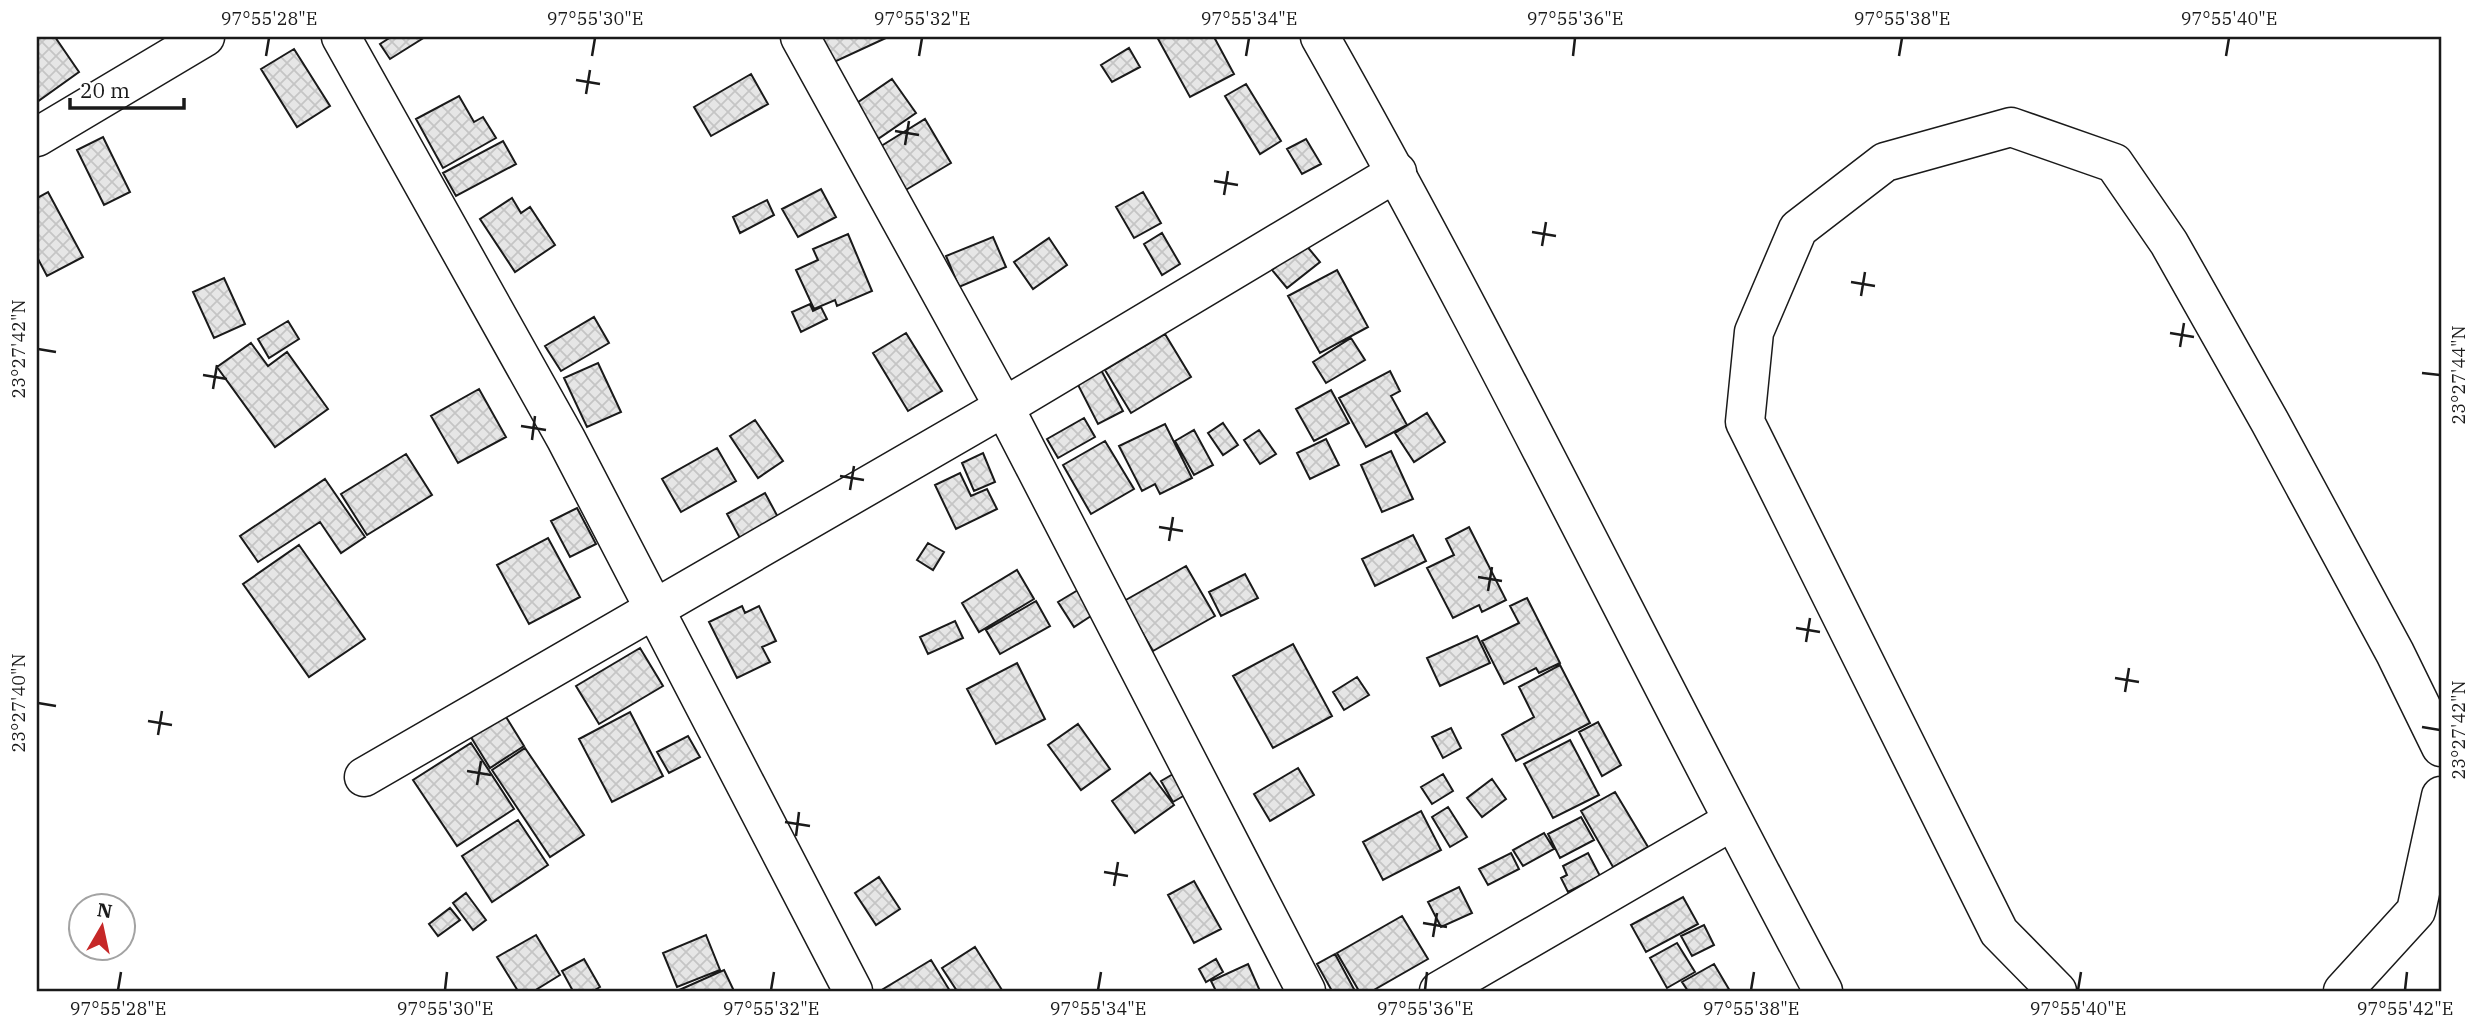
<svg xmlns="http://www.w3.org/2000/svg" width="2478" height="1028" font-family="'IBM Plex Serif',serif">
  <defs>
    <pattern id="building-cross-hatch" width="8" height="8" patternUnits="userSpaceOnUse" patternTransform="scale(1.75)"><rect width="8" height="8" fill="#e6e6e6"/><path d="M0 0l8 8M0 8l8-8" fill="none" stroke="#c5c5c5"/></pattern>
  </defs>
  <rect width="100%" height="100%" fill="#fff"/>
  <path fill="url(#building-cross-hatch)" stroke="#1a1a1a" stroke-width="2" d="M 37,37 L 55,37 L 79,72 L 37,102 Z
    M 391,37 L 425,37 L 390,59 L 380,44 Z
    M 820,37 L 888,37 L 832,63 Z
    M 1157,37 L 1214,37 L 1234,74 L 1190,97 Z
    M 1129,48 L 1140,67 L 1112,82 L 1101,65 Z
    M 294,49 L 330,106 L 297,127 L 261,69 Z
    M 751,74 L 768,104 L 711,136 L 694,107 Z
    M 892,79 L 916,113 L 875,141 L 851,107 Z
    M 1246,84 L 1281,141 L 1260,154 L 1225,96 Z
    M 459,96 L 474,122 L 483,117 L 496,138 L 443,168 L 416,119 Z
    M 925,119 L 951,163 L 904,191 L 878,148 Z
    M 103,137 L 130,192 L 104,205 L 77,150 Z
    M 1306,139 L 1321,164 L 1302,174 L 1287,149 Z
    M 503,141 L 516,164 L 456,196 L 443,173 Z
    M 821,189 L 836,217 L 798,237 L 782,209 Z
    M 48,192 L 83,257 L 47,276 L 37,257 L 37,198 Z
    M 1143,192 L 1161,223 L 1134,238 L 1116,207 Z
    M 512,198 L 521,213 L 530,207 L 555,245 L 515,272 L 480,219 Z
    M 767,200 L 774,215 L 740,233 L 733,217 Z
    M 1162,233 L 1180,264 L 1162,275 L 1144,244 Z
    M 848,234 L 872,291 L 837,306 L 835,300 L 814,309 L 796,270 L 818,260 L 813,249 Z
    M 993,237 L 1006,267 L 959,287 L 946,256 Z
    M 1049,238 L 1067,265 L 1033,289 L 1014,262 Z
    M 1305,244 L 1320,262 L 1287,288 L 1272,270 Z
    M 1337,270 L 1368,327 L 1320,353 L 1288,296 Z
    M 224,278 L 245,324 L 214,338 L 193,292 Z
    M 810,304 L 813,311 L 821,307 L 827,319 L 801,332 L 792,312 Z
    M 594,317 L 609,343 L 561,371 L 545,346 Z
    M 288,321 L 299,339 L 269,358 L 258,339 Z
    M 906,333 L 942,391 L 908,411 L 873,353 Z
    M 1165,334 L 1191,377 L 1131,413 L 1105,370 Z
    M 1351,338 L 1365,360 L 1326,383 L 1313,362 Z
    M 251,343 L 268,366 L 287,352 L 328,409 L 275,447 L 217,367 Z
    M 598,363 L 621,412 L 587,427 L 564,378 Z
    M 1100,368 L 1123,411 L 1098,424 L 1076,381 Z
    M 1390,371 L 1400,391 L 1391,396 L 1407,425 L 1366,447 L 1339,398 Z
    M 479,389 L 506,437 L 458,463 L 431,416 Z
    M 1331,390 L 1349,423 L 1314,441 L 1296,409 Z
    M 1427,413 L 1445,442 L 1414,462 L 1395,433 Z
    M 1084,418 L 1095,437 L 1058,458 L 1047,439 Z
    M 755,420 L 783,461 L 758,478 L 730,436 Z
    M 1223,423 L 1238,445 L 1223,455 L 1208,433 Z
    M 1165,424 L 1192,478 L 1160,494 L 1155,484 L 1142,491 L 1119,446 Z
    M 1194,430 L 1213,465 L 1194,475 L 1175,441 Z
    M 1259,430 L 1276,454 L 1260,464 L 1244,440 Z
    M 1326,439 L 1339,465 L 1310,479 L 1297,453 Z
    M 1105,441 L 1134,489 L 1091,514 L 1063,465 Z
    M 717,448 L 736,481 L 681,512 L 662,479 Z
    M 1391,451 L 1413,499 L 1382,512 L 1361,465 Z
    M 983,453 L 995,482 L 974,491 L 962,463 Z
    M 406,454 L 432,495 L 367,535 L 341,494 Z
    M 960,473 L 971,496 L 987,489 L 997,509 L 956,529 L 935,485 Z
    M 325,479 L 365,537 L 341,553 L 320,522 L 258,562 L 240,536 Z
    M 765,493 L 780,521 L 742,542 L 727,514 Z
    M 577,508 L 596,544 L 570,557 L 551,521 Z
    M 1469,527 L 1506,600 L 1482,612 L 1479,605 L 1453,618 L 1427,568 L 1454,555 L 1446,539 Z
    M 1413,535 L 1426,561 L 1375,586 L 1362,559 Z
    M 548,538 L 580,597 L 529,624 L 497,565 Z
    M 928,543 L 944,552 L 933,570 L 917,560 Z
    M 299,545 L 365,639 L 309,677 L 243,584 Z
    M 1186,566 L 1215,616 L 1153,651 L 1124,601 Z
    M 1017,570 L 1034,599 L 979,632 L 962,603 Z
    M 1245,574 L 1258,598 L 1221,616 L 1209,592 Z
    M 1078,590 L 1094,614 L 1074,627 L 1058,602 Z
    M 1527,598 L 1560,663 L 1539,673 L 1536,668 L 1504,684 L 1482,641 L 1519,623 L 1510,606 Z
    M 1036,601 L 1050,626 L 1000,654 L 986,630 Z
    M 742,606 L 745,613 L 759,606 L 776,641 L 762,647 L 770,662 L 737,678 L 709,622 Z
    M 955,621 L 963,638 L 928,654 L 920,637 Z
    M 1477,636 L 1490,663 L 1440,686 L 1427,658 Z
    M 1293,644 L 1332,716 L 1273,748 L 1233,676 Z
    M 640,648 L 663,686 L 599,724 L 576,686 Z
    M 1017,663 L 1045,719 L 996,744 L 967,689 Z
    M 1560,665 L 1590,723 L 1516,761 L 1502,735 L 1534,717 L 1519,687 Z
    M 1357,677 L 1369,695 L 1344,710 L 1333,692 Z
    M 503,712 L 524,746 L 490,768 L 469,734 Z
    M 630,712 L 663,776 L 612,802 L 579,739 Z
    M 1598,722 L 1621,765 L 1602,776 L 1579,732 Z
    M 1078,724 L 1110,769 L 1081,790 L 1048,745 Z
    M 1451,728 L 1461,748 L 1443,758 L 1432,737 Z
    M 688,736 L 700,757 L 669,773 L 657,752 Z
    M 1570,740 L 1599,795 L 1553,818 L 1524,764 Z
    M 471,743 L 514,809 L 457,846 L 413,780 Z
    M 525,748 L 584,835 L 550,857 L 492,770 Z
    M 1298,768 L 1314,795 L 1270,821 L 1254,794 Z
    M 1150,773 L 1174,805 L 1135,833 L 1112,801 Z
    M 1173,774 L 1185,795 L 1173,802 L 1161,781 Z
    M 1443,774 L 1453,791 L 1432,804 L 1421,787 Z
    M 1492,779 L 1506,799 L 1482,817 L 1467,798 Z
    M 1615,792 L 1648,847 L 1613,867 L 1581,811 Z
    M 1448,807 L 1467,837 L 1450,847 L 1432,817 Z
    M 1421,811 L 1441,850 L 1383,880 L 1363,842 Z
    M 1581,817 L 1594,840 L 1560,858 L 1548,834 Z
    M 518,820 L 548,865 L 492,902 L 462,856 Z
    M 1544,833 L 1554,849 L 1523,866 L 1513,850 Z
    M 1511,853 L 1519,869 L 1488,885 L 1479,869 Z
    M 1588,853 L 1600,876 L 1568,892 L 1561,878 L 1567,875 L 1563,866 Z
    M 879,877 L 900,909 L 876,925 L 855,893 Z
    M 1194,881 L 1221,929 L 1194,943 L 1168,895 Z
    M 1459,887 L 1472,913 L 1441,927 L 1428,902 Z
    M 466,893 L 486,920 L 473,930 L 453,903 Z
    M 1683,897 L 1698,924 L 1646,952 L 1631,925 Z
    M 450,908 L 460,920 L 438,936 L 429,924 Z
    M 1402,916 L 1428,959 L 1372,991 L 1359,991 L 1337,953 Z
    M 1704,925 L 1714,945 L 1692,956 L 1681,936 Z
    M 536,935 L 560,975 L 534,991 L 518,991 L 497,957 Z
    M 706,935 L 720,970 L 677,987 L 663,953 Z
    M 1677,943 L 1695,972 L 1667,988 L 1650,958 Z
    M 975,947 L 1002,990 L 1000,991 L 957,991 L 942,968 Z
    M 1335,954 L 1355,991 L 1332,991 L 1317,964 Z
    M 584,959 L 600,987 L 593,991 L 573,991 L 562,971 Z
    M 1216,959 L 1223,972 L 1206,982 L 1199,969 Z
    M 931,960 L 950,991 L 880,991 Z
    M 1248,964 L 1260,991 L 1216,991 L 1211,981 Z
    M 1714,964 L 1730,991 L 1688,991 L 1682,982 Z
    M 724,970 L 734,991 L 677,991 Z"/>
  <g fill="none" stroke-linecap="round" stroke-linejoin="round">
    <defs>
      <path id="minor" d="M 341,37 L 566,439 L 853,991
        M 800,37 L 1004,407 L 1306,991
        M 37,137 L 205,37
        M 364,777 L 1004,407 L 1397,172
        M 1439,991 L 1732,821
        M 2057,991 L 1999,932 L 1745,422 L 1754,332 L 1798,229 L 1885,162 L 2011,127 L 2114,163 L 2169,243 L 2270,422 L 2395,653 L 2441,747
        M 2343,991 L 2416,911 L 2441,796"/>
      <path id="highway" d="M 1320,37 C 1497,350 1653,674 1823,991"/>
    </defs>
    <use href="#minor" stroke="#1a1a1a" stroke-width="41"/>
    <use href="#highway" stroke="#1a1a1a" stroke-width="41"/>
    <use href="#minor" stroke="#fff" stroke-width="38"/>
    <use href="#highway" stroke="#fff" stroke-width="38"/>
  </g>
  <path fill="none" stroke="#1a1a1a" stroke-width="2.5" d="M 266,56 L 269,38M 592,56 L 595,38M 919,56 L 922,38M 1246,56 L 1249,38M 1573,56 L 1575,38M 1899,56 L 1902,38M 2226,56 L 2229,38M 576,80 L 600,84M 586,94 L 590,70M 895,131 L 919,135M 905,145 L 909,121M 1214,181 L 1238,185M 1224,195 L 1228,171M 1532,232 L 1556,236M 1542,246 L 1546,222M 1851,282 L 1875,286M 1861,296 L 1865,272M 2170,333 L 2194,337M 2180,347 L 2184,323M 38,349 L 56,352M 2422,373 L 2440,375M 203,375 L 227,379M 213,389 L 217,365M 521,426 L 546,430M 532,440 L 535,416M 840,476 L 864,480M 850,490 L 854,466M 1159,527 L 1183,531M 1169,541 L 1173,517M 1478,577 L 1502,581M 1488,591 L 1492,567M 1796,628 L 1820,632M 1806,642 L 1810,618M 2115,678 L 2139,682M 2125,692 L 2129,668M 38,703 L 56,706M 148,721 L 172,725M 2422,727 L 2440,730M 158,735 L 162,711M 467,771 L 491,775M 477,785 L 481,761M 785,822 L 810,826M 796,836 L 799,812M 1104,872 L 1128,876M 1114,886 L 1118,862M 1423,923 L 1447,927M 1433,937 L 1437,913M 118,990 L 121,972M 445,990 L 447,972M 771,990 L 774,972M 1098,990 L 1101,972M 1425,990 L 1427,972M 1751,990 L 1754,972M 2078,990 L 2081,972M 2405,990 L 2407,972"/>
  <rect width="2478" height="1028" fill="none" stroke="#ffffff" stroke-width="77"/>
  <g transform="translate(102 927) rotate(9)"><circle r="33" fill="#ffffff" stroke="#a3a3a3" stroke-width="2"/>
  <path d="M0-5L12 26L0 18L-12 26Z" fill="#c62828"/>
  <text y="-10" font-size="19" font-weight="bold" text-anchor="middle" fill="#1a1a1a">N</text>
  </g>
  <path d="M70 98v10h114v-10" fill="none" stroke="#1a1a1a" stroke-width="3.5"/>
  <text x="80" y="98" font-size="21" fill="#1a1a1a" stroke="#ffffff" stroke-width="5" paint-order="stroke">20 m</text>
  <rect x="38" y="38" width="2402" height="952" fill="none" stroke="#1a1a1a" stroke-width="2.5"/>
  <g font-size="18" text-anchor="middle" fill="#1a1a1a">
    <text x="269" y="25">97°55'28"E</text>
    <text x="595" y="25">97°55'30"E</text>
    <text x="922" y="25">97°55'32"E</text>
    <text x="1249" y="25">97°55'34"E</text>
    <text x="1575" y="25">97°55'36"E</text>
    <text x="1902" y="25">97°55'38"E</text>
    <text x="2229" y="25">97°55'40"E</text>
    <text transform="translate(19 349) rotate(-90)" y="6">23°27'42"N</text>
    <text transform="translate(2459 375) rotate(-90)" y="6">23°27'44"N</text>
    <text transform="translate(19 703) rotate(-90)" y="6">23°27'40"N</text>
    <text transform="translate(2459 730) rotate(-90)" y="6">23°27'42"N</text>
    <text x="118" y="1015">97°55'28"E</text>
    <text x="445" y="1015">97°55'30"E</text>
    <text x="771" y="1015">97°55'32"E</text>
    <text x="1098" y="1015">97°55'34"E</text>
    <text x="1425" y="1015">97°55'36"E</text>
    <text x="1751" y="1015">97°55'38"E</text>
    <text x="2078" y="1015">97°55'40"E</text>
    <text x="2405" y="1015">97°55'42"E</text>
  </g>
</svg>
